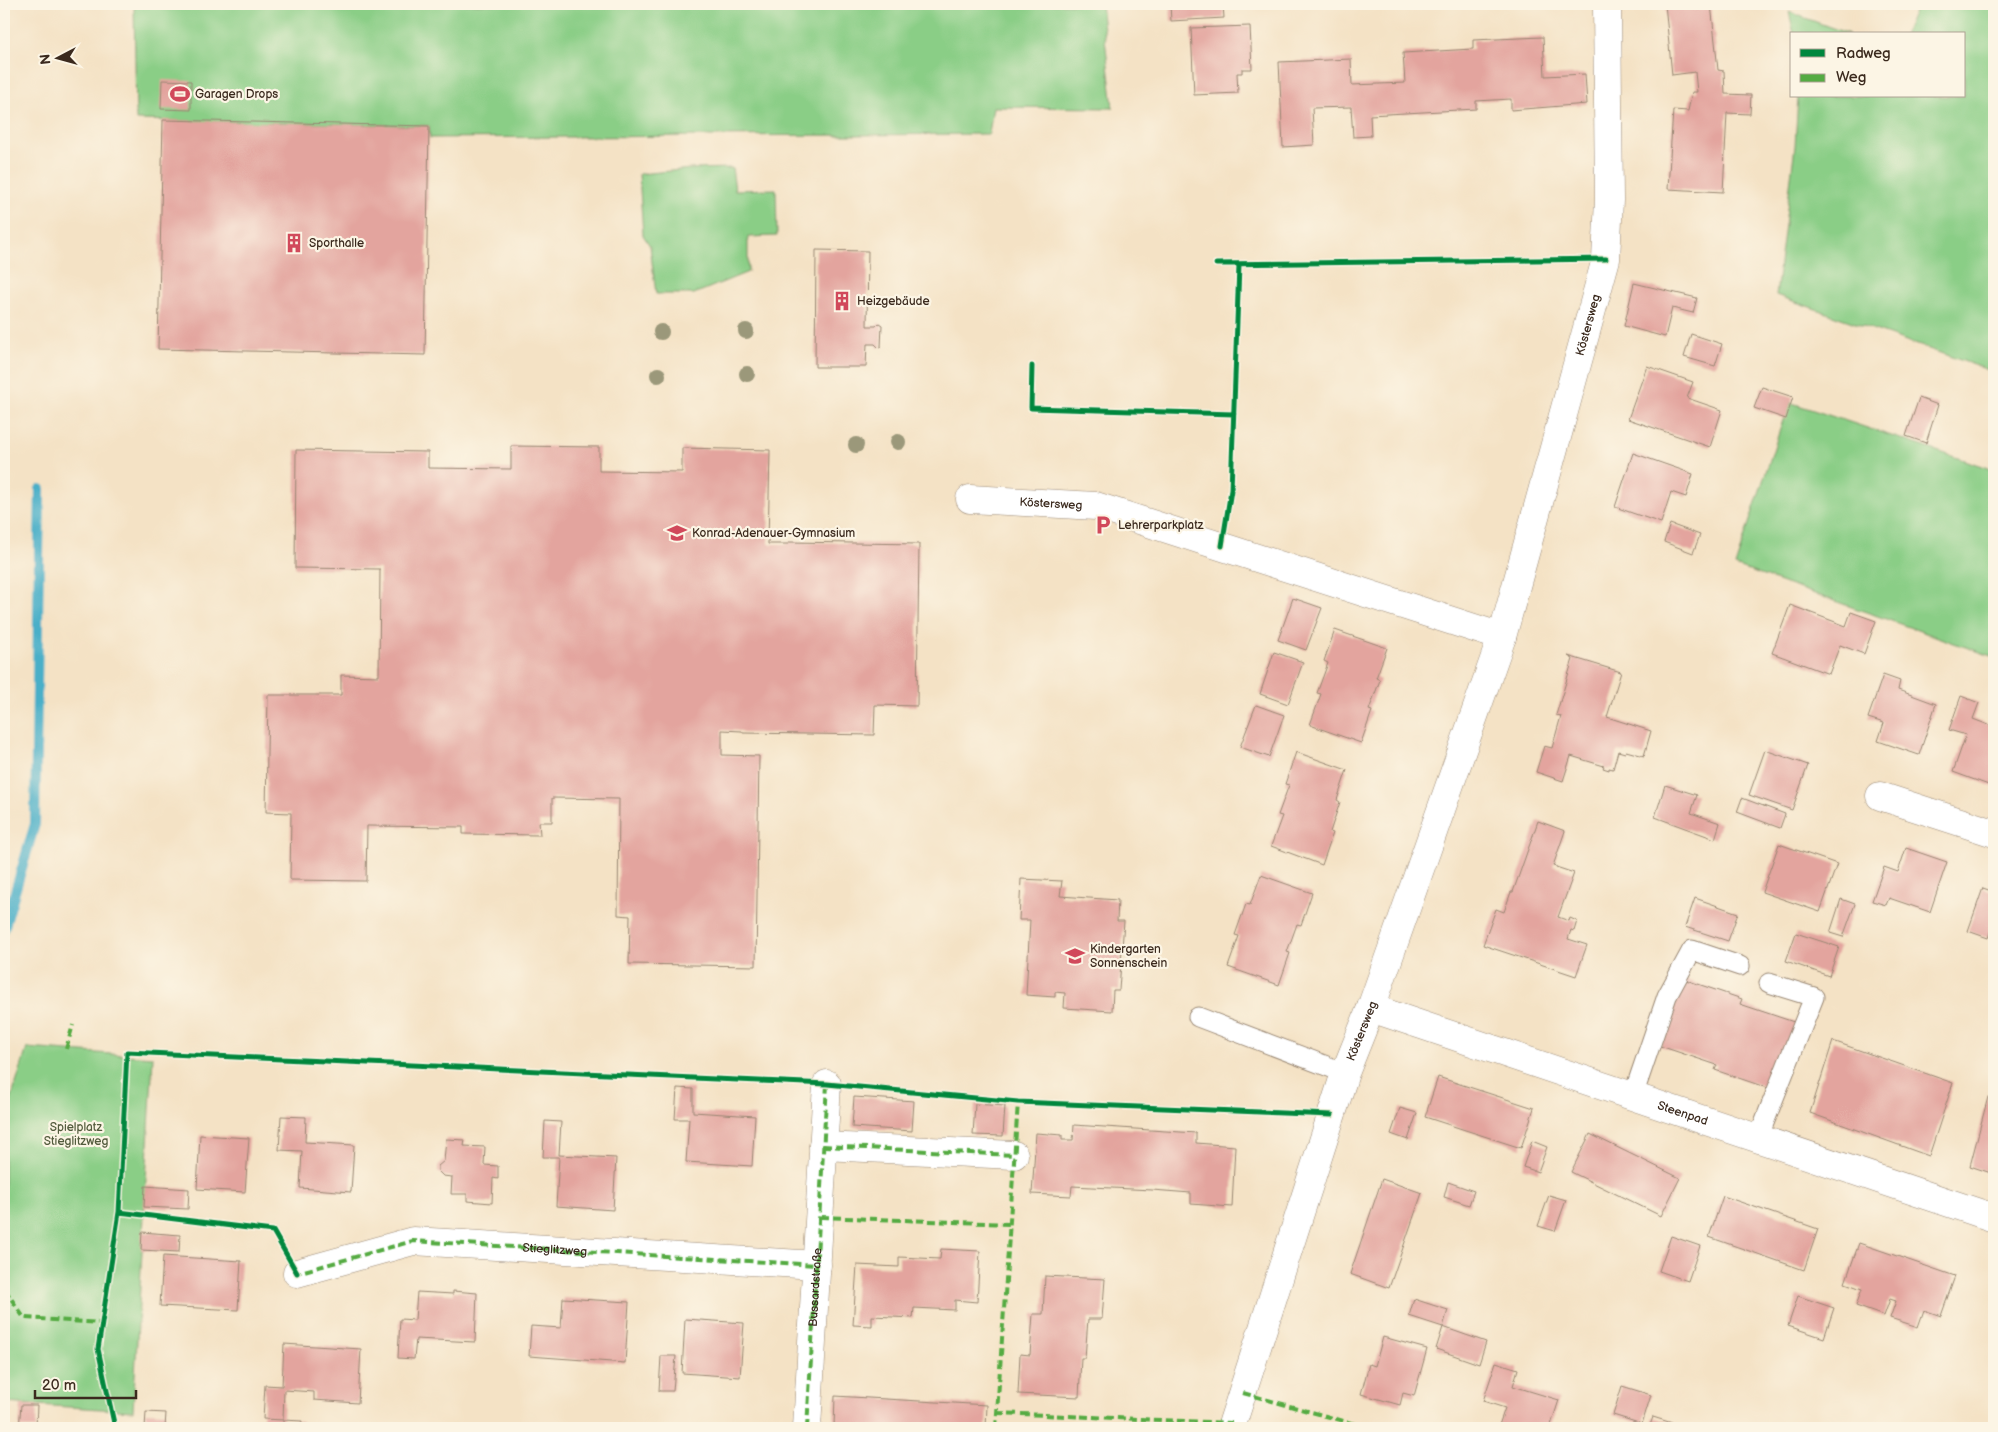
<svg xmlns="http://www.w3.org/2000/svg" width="1998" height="1432" font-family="'Balsamiq Sans',sans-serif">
  <rect width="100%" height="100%" fill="#fcf5e5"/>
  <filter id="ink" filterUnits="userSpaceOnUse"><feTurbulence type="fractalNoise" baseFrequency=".02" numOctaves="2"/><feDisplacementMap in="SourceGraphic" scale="10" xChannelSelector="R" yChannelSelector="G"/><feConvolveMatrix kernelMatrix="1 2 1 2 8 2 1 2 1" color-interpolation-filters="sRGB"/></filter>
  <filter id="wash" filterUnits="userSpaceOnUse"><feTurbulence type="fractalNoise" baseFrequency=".0096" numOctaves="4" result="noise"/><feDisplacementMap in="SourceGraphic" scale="20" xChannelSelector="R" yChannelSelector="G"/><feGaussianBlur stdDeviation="1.12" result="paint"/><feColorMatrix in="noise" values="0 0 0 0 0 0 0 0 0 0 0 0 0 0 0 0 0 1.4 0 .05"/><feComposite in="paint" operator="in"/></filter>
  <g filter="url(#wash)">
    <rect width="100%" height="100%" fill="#f4e2c5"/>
    <path fill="#8ace86" stroke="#627c52" d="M 134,4 L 1101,4 L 1113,108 L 993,107 L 989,134 L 430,138 L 429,126 L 136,120 Z
      M 1917,4 L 1994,4 L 1994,372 L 1776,295 L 1795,146 L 1798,96 L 1964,96 L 1964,34 L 1904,34 Z
      M 1789,12 L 1849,34 L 1794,34 Z
      M 732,168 L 735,190 L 776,189 L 777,236 L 748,237 L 748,272 L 694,294 L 656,294 L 650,246 L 643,235 L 639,174 L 691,169 Z
      M 1789,402 L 1994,470 L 1994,657 L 1735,566 Z
      M 27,1048 L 153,1057 L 133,1411 L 4,1403 L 4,1122 Z"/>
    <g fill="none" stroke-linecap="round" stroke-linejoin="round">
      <path stroke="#48afc8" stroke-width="10" d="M 4,929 L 35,824 L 40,489"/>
    </g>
    <g id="blocks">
      <path fill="#e3a49e" d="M 1170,4 L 1223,4 L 1224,18 L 1171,21 Z
        M 1665,4 L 1711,4 L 1718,70 L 1724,71 L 1725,94 L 1751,95 L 1750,114 L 1727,113 L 1723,192 L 1668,189 L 1673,110 L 1688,111 L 1692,92 L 1697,92 L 1695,72 L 1672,75 Z
        M 1250,26 L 1252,69 L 1242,69 L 1242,73 L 1237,73 L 1238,93 L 1194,95 L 1191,28 Z
        M 1543,37 L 1545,76 L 1585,74 L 1587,104 L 1511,110 L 1511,99 L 1476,101 L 1476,109 L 1370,115 L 1371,136 L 1353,137 L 1351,107 L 1312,108 L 1314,145 L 1283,147 L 1279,62 L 1351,59 L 1352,85 L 1405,83 L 1403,53 L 1473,49 L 1473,40 Z
        M 162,80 L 191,81 L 191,110 L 161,109 Z
        M 163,120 L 429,126 L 425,355 L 158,349 Z
        M 816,250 L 868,251 L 867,326 L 876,326 L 879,323 L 882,325 L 881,347 L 879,348 L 875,344 L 867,344 L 866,367 L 815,367 Z
        M 1634,283 L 1697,298 L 1693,313 L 1672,308 L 1665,337 L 1624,326 Z
        M 1691,334 L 1722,344 L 1715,366 L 1684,357 Z
        M 1647,366 L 1693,382 L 1687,398 L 1722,410 L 1710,447 L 1628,419 Z
        M 1762,387 L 1793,397 L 1786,419 L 1754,408 Z
        M 1919,398 L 1938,405 L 1926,443 L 1906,436 Z
        M 511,446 L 599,447 L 599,471 L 682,472 L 682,448 L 770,450 L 768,544 L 789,544 L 789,542 L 919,544 L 917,706 L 875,705 L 874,735 L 743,733 L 742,731 L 722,730 L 722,755 L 759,756 L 756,966 L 629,964 L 630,916 L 618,915 L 619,799 L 552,798 L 552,822 L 539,822 L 540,835 L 463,834 L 463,827 L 367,826 L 366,881 L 290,880 L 291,813 L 266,812 L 268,695 L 341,695 L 341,675 L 379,676 L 380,569 L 295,568 L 296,450 L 428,452 L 428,468 L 511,469 Z
        M 1633,453 L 1693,474 L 1686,497 L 1671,492 L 1661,523 L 1615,507 Z
        M 1670,524 L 1700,535 L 1693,553 L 1664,542 Z
        M 1293,598 L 1322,608 L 1306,650 L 1278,640 Z
        M 1790,605 L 1846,626 L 1851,612 L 1876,621 L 1864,654 L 1840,645 L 1829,674 L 1772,653 Z
        M 1335,630 L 1387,648 L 1376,678 L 1380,680 L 1369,710 L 1372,711 L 1361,743 L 1310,725 L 1321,694 L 1317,693 L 1328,663 L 1324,661 Z
        M 1274,652 L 1303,662 L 1288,704 L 1260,694 Z
        M 1568,656 L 1621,672 L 1607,717 L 1651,731 L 1644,756 L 1626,751 L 1625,753 L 1618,751 L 1613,769 L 1609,768 L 1609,770 L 1603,768 L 1604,766 L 1571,756 L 1563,781 L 1536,772 L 1544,746 L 1552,748 L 1561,716 L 1556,715 L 1573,659 Z
        M 1883,675 L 1900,681 L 1898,690 L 1936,704 L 1919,755 L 1878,741 L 1884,723 L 1868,718 Z
        M 1961,696 L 1979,703 L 1973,719 L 1994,727 L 1994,787 L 1953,772 L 1966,735 L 1949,730 Z
        M 1256,705 L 1284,715 L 1269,757 L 1240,747 Z
        M 1765,750 L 1808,765 L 1792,810 L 1749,795 Z
        M 1296,752 L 1347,770 L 1337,800 L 1340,802 L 1330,832 L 1333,833 L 1322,865 L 1271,846 L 1282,816 L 1278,815 L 1289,785 L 1285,784 Z
        M 1665,785 L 1697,795 L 1691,813 L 1720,823 L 1715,839 L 1655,817 Z
        M 1742,798 L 1785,814 L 1780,828 L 1737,812 Z
        M 1538,821 L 1565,831 L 1553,866 L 1574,873 L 1558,917 L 1569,921 L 1570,918 L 1577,921 L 1574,931 L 1571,930 L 1568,939 L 1587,945 L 1576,976 L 1483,945 L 1496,909 L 1504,912 L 1511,892 L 1513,892 Z
        M 1779,844 L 1837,864 L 1820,912 L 1762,892 Z
        M 1906,848 L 1947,862 L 1930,912 L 1889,898 L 1886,905 L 1872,901 L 1884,867 L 1898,872 Z
        M 1261,875 L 1312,893 L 1301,925 L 1297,924 L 1287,952 L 1290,953 L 1279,985 L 1228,967 L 1239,936 L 1235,935 L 1246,904 L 1250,905 Z
        M 1021,879 L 1062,881 L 1060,896 L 1118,900 L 1117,921 L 1124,921 L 1119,990 L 1113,990 L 1112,1011 L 1064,1008 L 1065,993 L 1055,992 L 1055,997 L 1026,995 L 1030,920 L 1019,920 Z
        M 1983,888 L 1994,892 L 1994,925 L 1993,924 L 1988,938 L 1968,931 Z
        M 1695,898 L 1738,913 L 1728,941 L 1685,927 Z
        M 1841,899 L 1855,904 L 1843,937 L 1830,933 Z
        M 1796,933 L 1839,947 L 1829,976 L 1786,961 Z
        M 1683,979 L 1742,999 L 1740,1004 L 1797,1023 L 1774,1090 L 1715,1070 L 1717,1065 L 1660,1046 Z
        M 1833,1041 L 1953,1083 L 1929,1156 L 1810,1113 Z
        M 1438,1077 L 1534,1108 L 1521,1148 L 1425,1117 Z
        M 677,1088 L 693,1089 L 693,1112 L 755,1116 L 752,1166 L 686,1162 L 689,1119 L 675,1119 Z
        M 854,1097 L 914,1101 L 912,1131 L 852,1127 Z
        M 1988,1097 L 1994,1100 L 1994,1174 L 1970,1166 Z
        M 975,1104 L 1005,1106 L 1003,1136 L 973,1135 Z
        M 1400,1108 L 1417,1113 L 1408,1140 L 1391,1134 Z
        M 281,1116 L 306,1117 L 305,1142 L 354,1145 L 351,1192 L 300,1188 L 302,1151 L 279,1150 Z
        M 545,1121 L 561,1122 L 559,1155 L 616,1158 L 613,1210 L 556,1206 L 559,1157 L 543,1157 Z
        M 1074,1125 L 1196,1133 L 1196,1143 L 1235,1146 L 1232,1207 L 1191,1204 L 1191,1193 L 1152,1190 L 1072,1186 L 1071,1196 L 1032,1194 L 1036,1133 L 1062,1135 L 1062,1140 L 1073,1140 Z
        M 1590,1134 L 1680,1178 L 1661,1216 L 1571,1172 Z
        M 200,1135 L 249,1138 L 245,1192 L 197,1189 Z
        M 446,1139 L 465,1140 L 464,1146 L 485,1147 L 484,1165 L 498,1166 L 498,1179 L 493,1178 L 492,1203 L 467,1201 L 467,1194 L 451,1194 L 452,1177 L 443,1176 L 438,1171 L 438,1166 L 444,1161 Z
        M 1532,1141 L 1547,1147 L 1538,1172 L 1523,1167 Z
        M 1382,1179 L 1422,1193 L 1389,1288 L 1350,1274 Z
        M 1448,1182 L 1474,1191 L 1469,1205 L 1444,1197 Z
        M 145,1186 L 189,1189 L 188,1209 L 144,1207 Z
        M 1549,1195 L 1566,1200 L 1555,1231 L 1538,1226 Z
        M 1723,1196 L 1818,1229 L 1804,1270 L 1709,1237 Z
        M 142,1232 L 180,1235 L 179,1252 L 141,1250 Z
        M 1671,1236 L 1700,1246 L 1688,1281 L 1659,1271 Z
        M 1859,1243 L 1955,1276 L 1941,1316 L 1924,1310 L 1918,1327 L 1890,1318 L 1896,1301 L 1890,1299 L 1884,1316 L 1856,1306 L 1862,1289 L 1845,1283 Z
        M 941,1249 L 980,1251 L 977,1302 L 955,1300 L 955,1310 L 914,1308 L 913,1318 L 872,1316 L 872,1326 L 853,1325 L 857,1265 L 899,1267 L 899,1257 L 940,1259 Z
        M 163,1256 L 241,1261 L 238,1310 L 160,1306 Z
        M 1045,1276 L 1105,1279 L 1102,1319 L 1088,1319 L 1085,1358 L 1081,1358 L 1079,1397 L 1018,1394 L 1020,1354 L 1030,1355 L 1033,1314 L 1043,1314 Z
        M 453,1291 L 477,1293 L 475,1342 L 416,1339 L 414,1359 L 398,1358 L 400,1319 L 415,1320 L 417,1292 L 453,1294 Z
        M 1798,1296 L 1834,1308 L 1824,1338 L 1788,1326 Z
        M 563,1298 L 629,1302 L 625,1363 L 529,1356 L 531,1326 L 561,1328 Z
        M 1414,1299 L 1448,1310 L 1443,1327 L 1409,1316 Z
        M 685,1319 L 744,1323 L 740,1377 L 682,1373 Z
        M 1443,1327 L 1486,1342 L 1479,1364 L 1436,1349 Z
        M 1383,1337 L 1427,1349 L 1414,1396 L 1403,1393 L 1400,1405 L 1361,1394 L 1369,1364 L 1375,1366 Z
        M 284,1344 L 361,1349 L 358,1403 L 314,1400 L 314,1392 L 284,1390 L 283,1420 L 263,1419 L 265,1385 L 282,1386 Z
        M 661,1356 L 676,1356 L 673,1391 L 659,1391 Z
        M 1496,1362 L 1518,1369 L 1513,1386 L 1559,1400 L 1550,1428 L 1498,1428 L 1505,1408 L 1483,1401 Z
        M 1622,1386 L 1651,1395 L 1642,1424 L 1613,1415 Z
        M 835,1396 L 987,1405 L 986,1428 L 834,1427 Z
        M 21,1405 L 37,1405 L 36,1428 L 19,1428 Z
        M 146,1412 L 166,1413 L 165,1428 L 145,1428 Z
        M 1653,1417 L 1688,1428 L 1649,1428 Z
        M 283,1420 L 302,1421 L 301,1428 L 283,1428 Z"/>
    </g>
  </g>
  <g filter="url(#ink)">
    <use href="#blocks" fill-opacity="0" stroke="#988672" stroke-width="1"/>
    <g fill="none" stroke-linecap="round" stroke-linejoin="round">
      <defs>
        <path id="lane" d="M 1198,1017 L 1345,1073
          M 1633,1096 L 1667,996 L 1692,950 L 1740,966
          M 1758,1138 L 1814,997 L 1769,983"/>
        <g id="street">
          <path id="s1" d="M 970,499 L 1096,506 L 1502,637"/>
          <path d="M 1880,796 L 1994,833"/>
          <path id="s2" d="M 1371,1008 L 1994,1218"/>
          <path d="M 823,1146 L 1014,1155"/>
          <path d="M 297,1273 L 413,1241 L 817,1265"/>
          <path d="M 807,1428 L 827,1084"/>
          <path id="s3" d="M 1231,1428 L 1345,1073 L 1371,1008 L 1502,637 L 1606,259 L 1609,200 L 1607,4"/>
        </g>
      </defs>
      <use href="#lane" stroke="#988672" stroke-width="21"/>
      <use href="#street" stroke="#988672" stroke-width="29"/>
      <use href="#lane" stroke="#fff" stroke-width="19"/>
      <use href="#street" stroke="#fff" stroke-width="28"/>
      <g stroke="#55ab43" stroke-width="4" stroke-dasharray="8 4" stroke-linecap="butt">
        <path d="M 66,1049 L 73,1025"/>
        <path d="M 823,1146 L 1014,1155"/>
        <path d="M 821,1217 L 1010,1224"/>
        <path id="s4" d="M 295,1270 L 297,1273 L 413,1241 L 817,1265"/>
        <path d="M 4,1291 L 6,1291 L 24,1318 L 102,1323"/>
        <path d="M 1243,1393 L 1369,1428"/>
        <path d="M 997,1413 L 1232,1423"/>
        <path id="s5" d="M 807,1428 L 827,1084"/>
        <path d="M 996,1428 L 1018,1102"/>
      </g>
      <defs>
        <path id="cycleway" d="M 1216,264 L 1606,259
          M 1032,366 L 1031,408 L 1234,414
          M 1222,546 L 1231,490 L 1239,265
          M 119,1212 L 273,1231 L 297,1273
          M 115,1428 L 98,1349 L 119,1212 L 127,1052 L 827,1084 L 1018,1102 L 1332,1115"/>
      </defs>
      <use href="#cycleway" stroke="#fcf5e5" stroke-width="8"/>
      <use href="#cycleway" stroke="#00873e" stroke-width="5"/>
    </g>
    <g fill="#9b987a">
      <circle cx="746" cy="331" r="8"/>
      <circle cx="661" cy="332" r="8"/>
      <circle cx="747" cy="374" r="8"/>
      <circle cx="658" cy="375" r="8"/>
      <circle cx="898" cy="442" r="8"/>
      <circle cx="856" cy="445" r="8"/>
    </g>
  </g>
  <defs>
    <symbol id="stadium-bare" viewBox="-9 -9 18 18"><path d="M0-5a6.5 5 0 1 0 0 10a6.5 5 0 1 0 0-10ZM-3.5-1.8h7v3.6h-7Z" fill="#d1495b" stroke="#fcf5e5" stroke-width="2.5" paint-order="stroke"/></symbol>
    <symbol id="building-bare" viewBox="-9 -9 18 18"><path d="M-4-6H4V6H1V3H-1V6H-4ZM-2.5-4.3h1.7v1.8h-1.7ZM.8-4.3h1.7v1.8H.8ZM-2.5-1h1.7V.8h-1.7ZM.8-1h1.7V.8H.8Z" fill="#d1495b" stroke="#fcf5e5" stroke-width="2.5" paint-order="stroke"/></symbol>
    <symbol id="parking-bare" viewBox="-9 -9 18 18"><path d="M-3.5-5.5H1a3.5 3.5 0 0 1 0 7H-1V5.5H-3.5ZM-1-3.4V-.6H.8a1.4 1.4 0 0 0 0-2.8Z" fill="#d1495b" stroke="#fcf5e5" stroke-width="2.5" paint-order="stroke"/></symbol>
    <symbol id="school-bare" viewBox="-9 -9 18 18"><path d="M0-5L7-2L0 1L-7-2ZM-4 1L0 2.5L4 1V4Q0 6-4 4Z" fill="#d1495b" stroke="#fcf5e5" stroke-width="2.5" paint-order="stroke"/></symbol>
  </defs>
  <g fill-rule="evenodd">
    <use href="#stadium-bare" x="166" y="80" width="28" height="28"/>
    <use href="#building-bare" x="280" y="229" width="28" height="28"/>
    <use href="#building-bare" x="828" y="287" width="28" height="28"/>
    <use href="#parking-bare" x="1089" y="511" width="28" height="28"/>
    <use href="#school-bare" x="663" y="519" width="28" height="28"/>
    <use href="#school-bare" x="1061" y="942" width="28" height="28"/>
  </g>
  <g text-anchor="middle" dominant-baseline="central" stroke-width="4.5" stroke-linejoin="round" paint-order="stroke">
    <g font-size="12" fill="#3b2a1e" stroke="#fcf5e5" text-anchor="start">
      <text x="195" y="94">Garagen Drops</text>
      <text x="309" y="243">Sporthalle</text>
      <text x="857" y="301">Heizgebäude</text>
      <text x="1118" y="525">Lehrerparkplatz</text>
      <text x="692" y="533">Konrad-Adenauer-Gymnasium</text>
      <text x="1090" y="949">Kindergarten<tspan x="1090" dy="14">Sonnenschein</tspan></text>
    </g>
    <g font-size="12" fill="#3b2a1e" stroke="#fcf5e5">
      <text stroke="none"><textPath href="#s3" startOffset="1160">Köstersweg</textPath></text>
      <text stroke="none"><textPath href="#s1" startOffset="81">Köstersweg</textPath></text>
      <text stroke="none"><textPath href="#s3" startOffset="418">Köstersweg</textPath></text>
      <text stroke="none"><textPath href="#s2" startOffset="329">Steenpad</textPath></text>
      <text stroke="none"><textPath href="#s4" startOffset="266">Stieglitzweg</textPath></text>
      <text stroke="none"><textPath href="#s5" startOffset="141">Bussardstraße</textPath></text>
    </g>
    <g font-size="12" fill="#535b3d" stroke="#fcf5e5">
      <text x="76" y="1127">Spielplatz<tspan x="76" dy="14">Stieglitzweg</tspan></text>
    </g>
  </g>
  <rect width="1998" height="1432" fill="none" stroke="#fcf5e5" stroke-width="20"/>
  <rect x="1790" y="32" width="175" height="65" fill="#fcf5e5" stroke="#afa495"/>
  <rect x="1800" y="49" width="25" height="8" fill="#00873e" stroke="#afa495"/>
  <text x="1836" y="58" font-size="15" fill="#3b2a1e">Radweg</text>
  <rect x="1800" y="74" width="25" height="8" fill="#55ab43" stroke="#afa495"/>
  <text x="1836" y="82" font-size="15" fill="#3b2a1e">Weg</text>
  <g transform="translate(58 58) rotate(264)" stroke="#fcf5e5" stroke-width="4" paint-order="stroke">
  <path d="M0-4L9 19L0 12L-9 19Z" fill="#3b2a1e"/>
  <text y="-8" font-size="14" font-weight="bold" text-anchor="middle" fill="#3b2a1e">N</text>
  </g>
  <path d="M35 1390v8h101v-8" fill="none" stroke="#3b2a1e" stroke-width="2.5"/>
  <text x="42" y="1390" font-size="15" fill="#3b2a1e" stroke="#fcf5e5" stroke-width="4" paint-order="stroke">20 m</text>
</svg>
